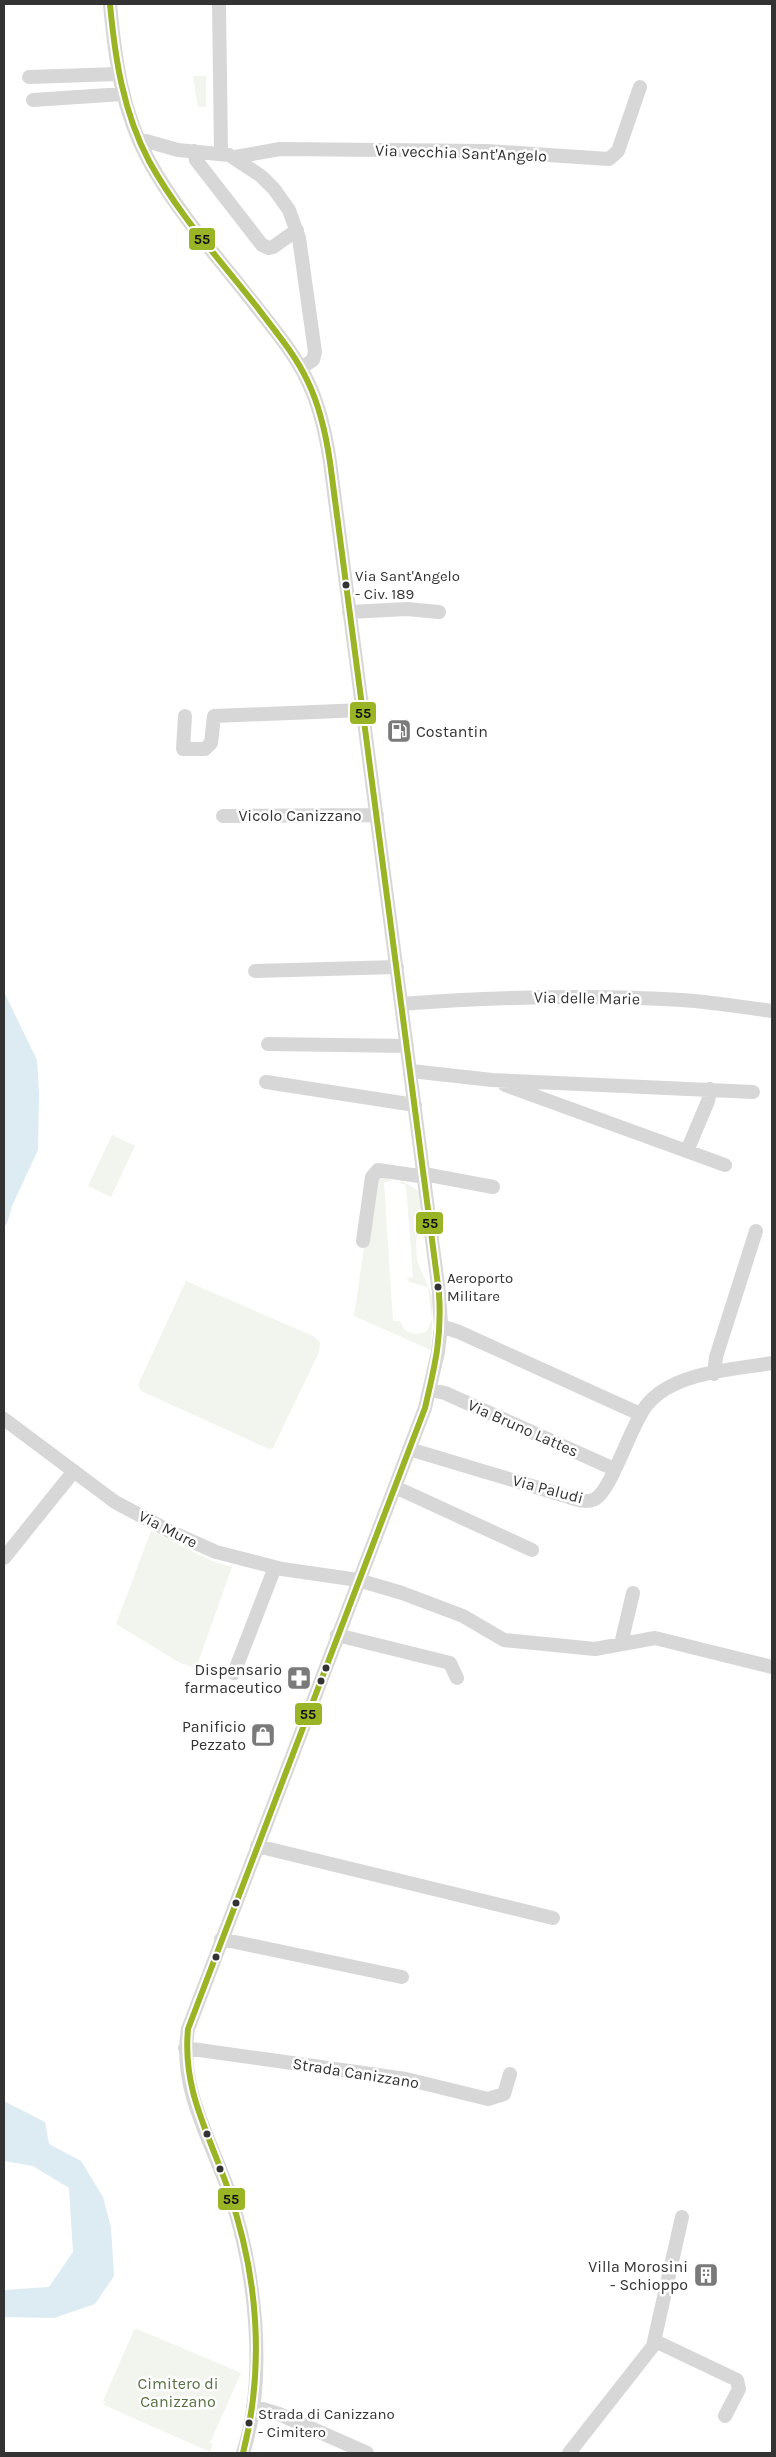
<svg xmlns="http://www.w3.org/2000/svg" width="776" height="2457" font-family="Karla,sans-serif">
  <rect width="100%" height="100%" fill="#fff"/>
  <path fill="#f1f5ed" d="M 193,76 L 206,76 L 206,107 L 198,107 Z
    M 112,1135 L 135,1146 L 111,1197 L 88,1186 Z
    M 377,1176 L 389,1176 L 391,1181 L 384,1182 L 393,1321 L 400,1321 C 404,1333 415,1337 427,1331 L 432,1319 L 428,1288 C 422,1283 409,1285 407,1278 L 413,1277 L 406,1185 L 399,1183 L 402,1181 L 419,1191 L 422,1217 L 416,1241 L 417,1261 L 433,1298 L 431,1350 L 354,1316 L 374,1180 Z
    M 186,1281 L 313,1336 L 320,1342 L 319,1352 L 273,1448 L 269,1449 L 141,1391 L 138,1385 Z
    M 151,1531 L 214,1562 L 232,1567 L 196,1668 L 180,1663 L 116,1624 Z
    M 137,2329 L 241,2373 L 210,2443 L 213,2444 L 210,2452 L 104,2405 L 105,2402 L 103,2401 L 134,2330 Z"/>
  <path fill="#ddebf3" d="M 4,992 L 37,1060 L 39,1094 L 38,1150 L 12,1206 L 7,1224 L 4,1226 Z
    M 4,2101 L 45,2122 L 49,2144 L 81,2161 L 103,2197 L 111,2228 L 114,2276 L 95,2304 L 54,2318 L 4,2317 L 4,2290 L 49,2287 L 73,2252 L 69,2188 L 33,2166 L 4,2161 Z"/>
  <g fill="none" stroke-linecap="round" stroke-linejoin="round">
    <path stroke="#d7d7d7" stroke-width="14" d="M 110,4 C 115,59 122,112 149,161 C 179,215 222,262 259,310 C 277,333 296,356 308,382 C 320,407 326,435 330,462 L 439,1293 L 441,1326 L 438,1352 L 425,1408 L 188,2029 C 178,2087 210,2138 229,2192 C 255,2267 268,2377 243,2453
      M 219,4 L 221,152
      M 29,77 L 118,74
      M 33,100 L 123,94
      M 139,139 L 178,150 L 229,155 L 261,176 L 274,189 L 289,210 L 299,238 L 315,352 L 313,360 L 301,368
      M 194,151 L 196,160 L 262,245 L 269,248 L 273,247 L 297,230
      M 235,157 L 280,149 L 487,151 L 609,159 L 618,151 L 640,87
      M 349,612 L 407,609 L 439,612
      M 185,716 L 183,749 L 205,749 L 211,743 L 214,716 L 363,710
      M 223,816 L 377,815
      M 255,971 L 397,967
      M 401,1004 C 495,997 588,994 682,1000 C 712,1002 742,1007 772,1011
      M 268,1044 L 407,1046
      M 411,1071 L 492,1080 L 753,1092
      M 266,1082 L 415,1105
      M 505,1085 L 725,1165
      M 687,1151 L 708,1101 L 710,1089
      M 363,1241 L 372,1177 L 378,1170 L 419,1176 L 424,1174 L 493,1187
      M 441,1326 L 459,1332 L 640,1414
      M 714,1374 L 716,1357 L 756,1231
      M 431,1390 L 445,1393 L 614,1469
      M 4,1419 L 115,1502 L 171,1532 L 216,1552 L 282,1569 L 358,1580 L 402,1593 L 463,1616 L 504,1640 L 595,1649 L 655,1638 L 772,1667
      M 409,1449 L 569,1497 C 578,1500 587,1503 595,1499 C 611,1491 631,1425 646,1406 C 672,1372 732,1370 772,1363
      M 395,1487 L 532,1550
      M 4,1558 L 74,1471
      M 337,1635 L 450,1663 L 457,1678
      M 621,1644 L 633,1593
      M 234,1673 L 275,1567
      M 257,1846 L 553,1918
      M 221,1939 L 402,1977
      M 185,2048 L 406,2079 L 488,2099 L 504,2094 L 510,2074
      M 655,2341 L 737,2380 L 739,2389 L 725,2416
      M 253,2406 L 279,2414 L 367,2453
      M 569,2453 L 653,2346 L 682,2217"/>
    <defs>
      <path id="bus-1" d="M 110,4 C 115,58 123,112 149,161 C 178,214 220,260 257,307 C 275,331 295,354 308,382 C 320,407 326,435 330,462 L 439,1293 C 442,1338 435,1365 425,1408 L 188,2029 C 182,2092 210,2135 229,2192 C 258,2276 265,2367 243,2453"/>
    </defs>
    <use href="#bus-1" stroke="#fff" stroke-width="10"/>
    <use href="#bus-1" stroke="#99b525" stroke-width="6"/>
  </g>
  <defs>
    <symbol id="fuel-square" viewBox="-11 -11 22 22"><rect x="-9" y="-9" width="18" height="18" rx="4" fill="#7a7a7a" stroke="#fff"/><path d="M-5.5-6h7V0h2V4h1.3V-2.5L3-4.5l.8-.8L6-3V5H2.5V1h-1V6h-7ZM-4.2-4.7v3.2H.2V-4.7Z" fill="#fff"/></symbol>
    <symbol id="pharmacy-square" viewBox="-11 -11 22 22"><rect x="-9" y="-9" width="18" height="18" rx="4" fill="#7a7a7a" stroke="#fff"/><path d="M-2-6h4v4h4v4h-4v4h-4v-4h-4v-4h4Z" fill="#fff"/></symbol>
    <symbol id="shop-square" viewBox="-11 -11 22 22"><rect x="-9" y="-9" width="18" height="18" rx="4" fill="#7a7a7a" stroke="#fff"/><path d="M-5-2.5h2.3a2.7 3.5 0 0 1 5.4 0H5L5.5 6h-11ZM-1.5-2.5h3a1.5 2.3 0 0 0-3 0Z" fill="#fff"/></symbol>
    <symbol id="building-square" viewBox="-11 -11 22 22"><rect x="-9" y="-9" width="18" height="18" rx="4" fill="#7a7a7a" stroke="#fff"/><path d="M-4-6H4V6H1V3H-1V6H-4ZM-2.5-4.3h1.7v1.8h-1.7ZM.8-4.3h1.7v1.8H.8ZM-2.5-1h1.7V.8h-1.7ZM.8-1h1.7V.8H.8Z" fill="#fff"/></symbol>
  </defs>
  <g fill-rule="evenodd">
    <use href="#fuel-square" x="385" y="717" width="28" height="28"/>
    <use href="#pharmacy-square" x="285" y="1664" width="28" height="28"/>
    <use href="#shop-square" x="249" y="1721" width="28" height="28"/>
    <use href="#building-square" x="692" y="2261" width="28" height="28"/>
  </g>
  <g fill="#333" stroke="#fff" stroke-width="2">
    <circle cx="346" cy="585" r="4.5"/>
    <circle cx="438" cy="1287" r="4.5"/>
    <circle cx="326" cy="1668" r="4.5"/>
    <circle cx="321" cy="1681" r="4.5"/>
    <circle cx="236" cy="1903" r="4.5"/>
    <circle cx="216" cy="1957" r="4.5"/>
    <circle cx="207" cy="2134" r="4.5"/>
    <circle cx="220" cy="2169" r="4.5"/>
    <circle cx="249" cy="2423" r="4.5"/>
  </g>
  <g text-anchor="middle" dominant-baseline="central" stroke-width="5" stroke-linejoin="round" paint-order="stroke">
    <g font-size="15" fill="#333" stroke="#fff" text-anchor="start">
      <text x="355" y="576">Via Sant'Angelo<tspan x="355" dy="18">- Civ. 189</tspan></text>
      <text x="447" y="1278">Aeroporto<tspan x="447" dy="18">Militare</tspan></text>
      <text x="258" y="2414">Strada di Canizzano<tspan x="258" dy="18">- Cimitero</tspan></text>
    </g>
    <g font-size="16" fill="#333" stroke="#fff">
      <text transform="translate(461 153) rotate(2)">Via vecchia Sant'Angelo</text>
      <text x="300" y="815">Vicolo Canizzano</text>
      <text transform="translate(587 998) rotate(1)">Via delle Marie</text>
      <text transform="translate(523 1428) rotate(24)">Via Bruno Lattes</text>
      <text transform="translate(548 1489) rotate(15)">Via Paludi</text>
      <text transform="translate(168 1529) rotate(27)">Via Mure</text>
      <text transform="translate(356 2073) rotate(9)">Strada Canizzano</text>
    </g>
    <g font-size="16" fill="#333" stroke="#fff" text-anchor="end">
      <text x="416" y="731" text-anchor="start">Costantin</text>
      <text x="282" y="1669">Dispensario<tspan x="282" dy="18">farmaceutico</tspan></text>
      <text x="246" y="1726">Panificio<tspan x="246" dy="18">Pezzato</tspan></text>
      <text x="688" y="2266">Villa Morosini<tspan x="688" dy="18">- Schioppo</tspan></text>
    </g>
    <g font-size="16" fill="#56703f" stroke="#fff">
      <text x="178" y="2383">Cimitero di<tspan x="178" dy="18">Canizzano</tspan></text>
    </g>
  </g>
  <g stroke="#fff" stroke-width="2">
    <rect x="188" y="227" width="28" height="24" rx="5" fill="#99b525"/>
    <rect x="349" y="701" width="28" height="24" rx="5" fill="#99b525"/>
    <rect x="415" y="1211" width="29" height="24" rx="5" fill="#99b525"/>
    <rect x="294" y="1702" width="29" height="24" rx="5" fill="#99b525"/>
    <rect x="217" y="2187" width="29" height="24" rx="5" fill="#99b525"/>
  </g>
  <g font-size="14" text-anchor="middle" font-weight="bold" fill="#111">
    <text x="202" y="244">55</text>
    <text x="363" y="718">55</text>
    <text x="430" y="1228">55</text>
    <text x="308" y="1719">55</text>
    <text x="231" y="2204">55</text>
  </g>
  <rect width="776" height="2457" fill="none" stroke="#333333" stroke-width="10"/>
</svg>
